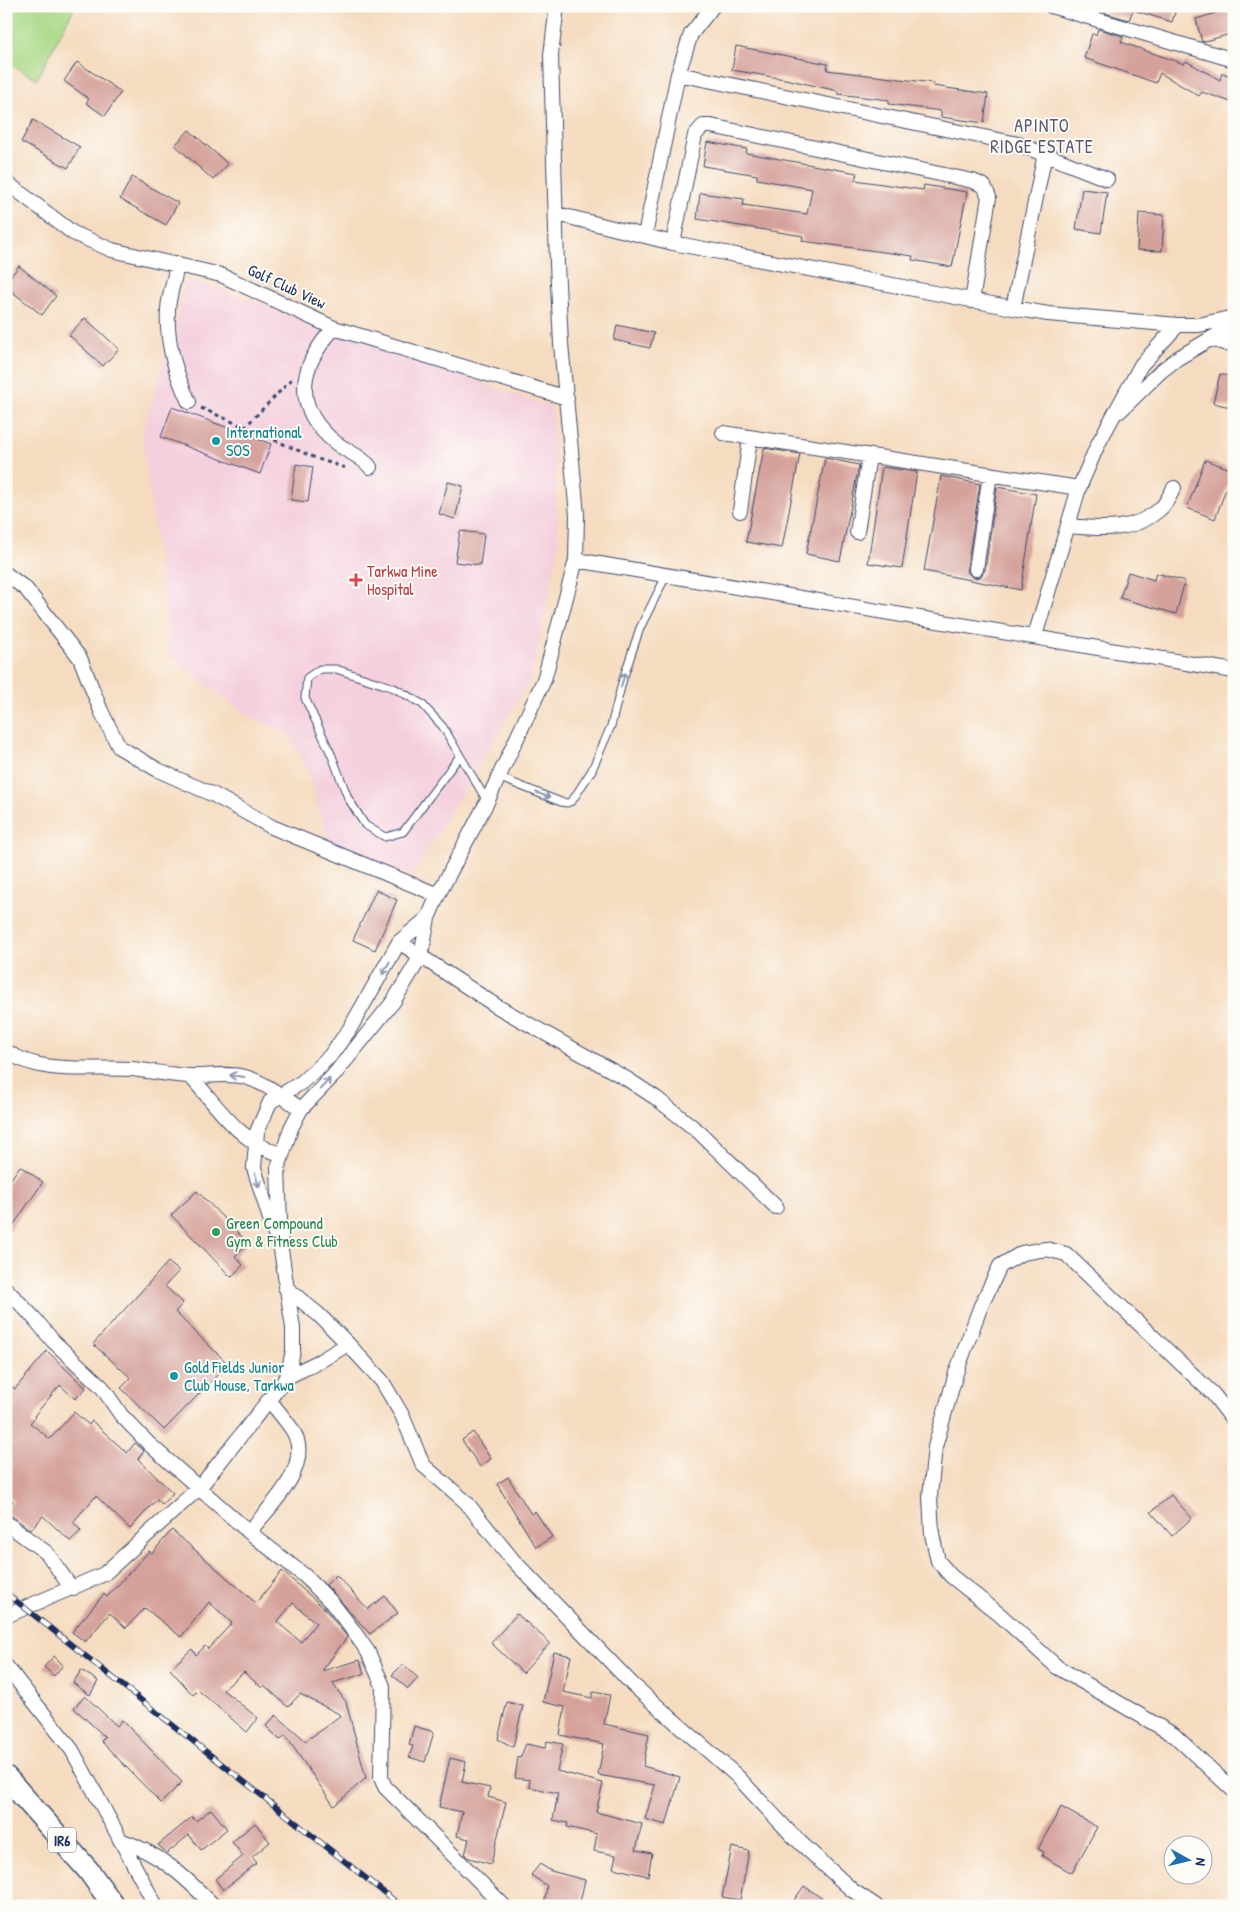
<svg xmlns="http://www.w3.org/2000/svg" width="1240" height="1912" font-family="'Patrick Hand',sans-serif">
  <rect width="100%" height="100%" fill="#fdfcf7"/>
  <filter id="ink" filterUnits="userSpaceOnUse"><feTurbulence type="fractalNoise" baseFrequency=".02" numOctaves="2"/><feDisplacementMap in="SourceGraphic" scale="10" xChannelSelector="R" yChannelSelector="G"/><feConvolveMatrix kernelMatrix="1 2 1 2 8 2 1 2 1" color-interpolation-filters="sRGB"/></filter>
  <filter id="wash" filterUnits="userSpaceOnUse"><feTurbulence type="fractalNoise" baseFrequency=".0096" numOctaves="4" result="noise"/><feDisplacementMap in="SourceGraphic" scale="20" xChannelSelector="R" yChannelSelector="G"/><feGaussianBlur stdDeviation="1.12" result="paint"/><feColorMatrix in="noise" values="0 0 0 0 0 0 0 0 0 0 0 0 0 0 0 0 0 1.4 0 .05"/><feComposite in="paint" operator="in"/></filter>
  <g filter="url(#wash)">
    <rect width="100%" height="100%" fill="#f5dbbf"/>
    <path fill="#f4cfdd" d="M 188,278 L 552,408 L 559,544 L 532,676 L 412,876 L 330,846 L 307,769 L 288,733 L 246,715 L 169,656 L 166,615 L 142,434 Z"/>
    <path fill="#a8d885" stroke="#628472" d="M 6,6 L 75,6 L 37,79 L 6,62 Z"/>
    <g id="blocks">
      <path fill="#d5a29b" fill-rule="evenodd" d="M 1107,6 L 1177,6 L 1172,22 L 1133,10 L 1129,20 L 1105,13 Z
        M 1232,8 L 1234,33 L 1202,42 L 1196,19 Z
        M 1098,29 L 1123,36 L 1121,42 L 1184,64 L 1186,61 L 1220,80 L 1222,73 L 1234,77 L 1234,103 L 1202,92 L 1199,96 L 1160,73 L 1156,83 L 1084,58 L 1092,34 L 1096,35 Z
        M 736,46 L 828,64 L 827,70 L 933,83 L 933,86 L 988,94 L 984,123 L 941,117 L 941,111 L 889,104 L 889,100 L 838,94 L 838,91 L 785,79 L 732,70 Z
        M 77,62 L 121,92 L 105,116 L 86,103 L 89,99 L 64,81 Z
        M 33,120 L 80,147 L 68,168 L 21,142 Z
        M 189,130 L 228,164 L 213,180 L 175,145 Z
        M 707,142 L 747,149 L 746,153 L 857,173 L 855,180 L 923,190 L 924,185 L 967,192 L 952,267 L 912,260 L 913,256 L 802,241 L 803,236 L 697,219 L 700,193 L 744,199 L 743,205 L 807,214 L 812,189 L 757,179 L 757,175 L 703,166 Z
        M 132,177 L 178,203 L 166,225 L 120,199 Z
        M 1082,189 L 1107,192 L 1101,233 L 1076,229 Z
        M 1139,213 L 1164,215 L 1162,251 L 1137,250 Z
        M 19,266 L 56,296 L 42,315 L 6,287 L 6,282 Z
        M 85,318 L 119,349 L 103,366 L 69,335 Z
        M 617,325 L 654,333 L 650,348 L 614,340 Z
        M 1220,374 L 1234,377 L 1234,408 L 1213,403 Z
        M 172,407 L 271,444 L 260,474 L 161,437 Z
        M 764,448 L 800,454 L 782,548 L 746,542 Z
        M 825,458 L 859,465 L 840,561 L 806,554 Z
        M 1205,460 L 1233,470 L 1215,519 L 1187,508 Z
        M 296,464 L 313,467 L 308,502 L 291,500 Z
        M 882,467 L 917,472 L 902,568 L 868,563 Z
        M 941,476 L 980,484 L 967,568 L 968,573 L 974,578 L 980,577 L 985,570 L 997,487 L 1036,494 L 1021,590 L 924,571 Z
        M 448,482 L 463,486 L 455,519 L 439,514 Z
        M 460,531 L 484,534 L 480,565 L 455,562 Z
        M 1128,572 L 1154,580 L 1156,573 L 1185,581 L 1176,614 L 1120,598 Z
        M 376,890 L 397,900 L 375,950 L 353,940 Z
        M 20,1166 L 43,1182 L 6,1236 L 6,1186 Z
        M 197,1191 L 248,1243 L 235,1256 L 243,1265 L 231,1277 L 171,1215 Z
        M 168,1262 L 179,1271 L 165,1286 L 183,1303 L 175,1312 L 228,1364 L 164,1430 L 121,1388 L 131,1378 L 93,1344 Z
        M 47,1351 L 86,1388 L 75,1399 L 60,1385 L 34,1416 L 35,1417 L 30,1423 L 50,1439 L 74,1412 L 89,1425 L 92,1421 L 127,1453 L 135,1443 L 144,1451 L 138,1459 L 173,1493 L 162,1504 L 157,1499 L 130,1529 L 96,1496 L 73,1522 L 81,1531 L 70,1541 L 43,1516 L 31,1530 L 6,1512 L 13,1501 L 6,1493 L 6,1382 L 15,1389 Z
        M 473,1432 L 491,1459 L 480,1467 L 462,1440 Z
        M 508,1477 L 531,1514 L 535,1511 L 552,1537 L 536,1547 L 497,1484 Z
        M 1171,1495 L 1192,1518 L 1172,1536 L 1151,1512 Z
        M 172,1530 L 256,1603 L 282,1571 L 325,1609 L 347,1637 L 322,1671 L 360,1660 L 364,1674 L 332,1683 L 346,1702 L 366,1778 L 334,1806 L 285,1735 L 280,1740 L 266,1726 L 276,1715 L 306,1741 L 341,1715 L 300,1694 L 288,1707 L 264,1685 L 262,1688 L 244,1672 L 223,1690 L 258,1718 L 247,1732 L 198,1690 L 193,1695 L 170,1669 L 192,1649 L 196,1655 L 205,1646 L 208,1649 L 232,1623 L 209,1602 L 181,1637 L 145,1608 L 126,1628 L 110,1613 L 85,1642 L 72,1632 L 104,1594 L 107,1597 L 149,1551 L 152,1553 ZM 293,1603 L 316,1623 L 301,1642 L 277,1622 Z
        M 336,1575 L 368,1609 L 385,1596 L 398,1613 L 370,1634 L 326,1585 Z
        M 517,1614 L 550,1643 L 523,1673 L 491,1643 Z
        M 554,1652 L 571,1656 L 563,1692 L 592,1698 L 593,1692 L 610,1695 L 604,1724 L 649,1734 L 643,1766 L 680,1777 L 666,1825 L 645,1819 L 655,1785 L 598,1775 L 604,1744 L 560,1735 L 565,1707 L 543,1702 Z
        M 54,1656 L 63,1665 L 54,1676 L 44,1667 Z
        M 403,1664 L 418,1678 L 408,1689 L 392,1675 Z
        M 81,1670 L 98,1681 L 90,1695 L 73,1683 Z
        M 85,1696 L 117,1726 L 122,1720 L 182,1782 L 161,1803 L 101,1741 L 105,1737 L 74,1708 Z
        M 507,1702 L 523,1706 L 513,1747 L 498,1739 Z
        M 414,1726 L 434,1732 L 425,1762 L 409,1757 L 413,1746 L 409,1745 Z
        M 547,1741 L 563,1744 L 557,1771 L 603,1783 L 596,1812 L 642,1824 L 636,1850 L 652,1853 L 648,1876 L 613,1868 L 616,1855 L 594,1851 L 597,1834 L 567,1827 L 568,1823 L 553,1820 L 558,1793 L 529,1787 L 530,1780 L 515,1778 L 518,1757 L 520,1758 L 526,1744 L 545,1748 Z
        M 450,1758 L 466,1762 L 462,1782 L 490,1788 L 488,1797 L 506,1802 L 491,1864 L 469,1858 L 465,1855 L 469,1839 L 457,1836 L 462,1812 L 439,1807 Z
        M 1061,1807 L 1097,1827 L 1072,1873 L 1042,1856 L 1044,1852 L 1038,1849 Z
        M 211,1809 L 227,1829 L 201,1850 L 189,1835 L 167,1853 L 158,1845 L 192,1817 L 196,1821 Z
        M 255,1823 L 270,1842 L 252,1857 L 257,1863 L 223,1890 L 215,1879 L 243,1856 L 232,1842 Z
        M 732,1847 L 749,1851 L 740,1900 L 722,1897 Z
        M 540,1864 L 551,1871 L 585,1880 L 579,1906 L 544,1906 L 547,1886 L 531,1875 Z
        M 804,1886 L 833,1906 L 790,1906 Z"/>
    </g>
  </g>
  <g filter="url(#ink)">
    <use href="#blocks" fill-opacity="0" stroke="#3c496d" stroke-width="1"/>
    <g fill="none" stroke-linecap="round" stroke-linejoin="round">
      <defs>
        <path id="service" d="M 459,757 L 403,832 L 385,837 L 365,825 L 348,798 L 332,756 L 305,698 L 307,678 L 320,669 L 336,669 L 394,688 L 422,704 L 443,727 L 487,801
          M 498,777 L 561,802 L 567,803 L 572,801 L 592,770 L 611,726 L 623,679 L 640,628 L 666,576"/>
        <path id="minor" d="M 1051,6 L 1234,60
          M 678,74 L 1018,144 L 1107,179
          M 6,182 L 73,233 L 112,250 L 221,275 L 334,328 L 567,398
          M 557,214 L 673,243 L 1013,308 L 1048,314 L 1178,325 L 1199,325 L 1234,317
          M 645,235 L 678,74 L 691,34 L 713,6
          M 673,243 L 695,135 L 703,126 L 711,126 L 973,181 L 984,186 L 989,197 L 972,301
          M 177,264 C 175,279 169,294 168,309 C 166,341 176,375 189,402
          M 1013,308 L 1045,154
          M 334,328 C 299,366 291,407 336,443 C 346,451 363,457 370,467
          M 1211,339 L 1234,346
          M 1120,411 L 1160,372 L 1178,358 L 1234,325
          M 723,433 L 1079,488
          M 740,511 L 750,438
          M 1068,526 C 1101,529 1134,533 1161,508 C 1167,503 1170,494 1174,488
          M 857,532 L 869,456
          M 576,560 L 1234,671
          M 976,569 L 990,474
          M 6,574 L 26,589 L 80,658 L 101,711 L 119,747 L 158,770 L 214,795 L 272,827 L 438,895
          M 1035,636 L 1079,488 L 1098,444 L 1141,365 L 1178,325
          M 399,942 L 498,1007 L 627,1079 L 656,1098 L 699,1132 L 776,1207
          M 6,1051 C 42,1076 91,1066 132,1069 C 151,1071 170,1075 189,1076 C 208,1077 226,1072 245,1077 C 266,1083 284,1098 301,1109
          M 190,1076 C 216,1104 241,1145 281,1154
          M 276,1238 L 254,1168 L 257,1132 L 270,1102 L 302,1082 L 330,1056 L 349,1030 L 399,942 L 428,918
          M 285,1287 L 319,1315 L 348,1344
          M 6,1289 L 34,1318 L 53,1341 L 102,1387 L 121,1415 L 149,1444 L 249,1532 L 305,1576 L 332,1603 L 352,1629 L 368,1652 L 383,1686 L 381,1778 L 385,1787 L 504,1906
          M 287,1377 L 320,1361 L 348,1344 L 382,1381 L 402,1415 L 423,1465 L 466,1502 L 512,1559 L 632,1684 L 737,1776 L 792,1835 L 852,1890 L 876,1906
          M 1234,1421 L 1213,1394 L 1066,1254 L 1046,1249 L 1022,1253 L 1000,1266 L 980,1308 L 956,1373 L 935,1447 L 930,1496 L 932,1534 L 938,1561 L 951,1576 L 999,1614 L 1057,1667 L 1174,1735 L 1234,1791
          M 6,1523 L 47,1553 L 72,1589
          M 249,1532 C 269,1507 314,1467 293,1431 C 286,1420 277,1410 269,1400
          M 6,1616 L 104,1574 L 200,1487 L 287,1377 L 293,1351 L 293,1328 L 281,1250 L 278,1168 L 291,1128 L 301,1109 L 333,1076 L 393,1002 L 421,956 L 428,918 L 438,895 L 487,802 L 544,680 L 576,560 L 577,515 L 561,344 L 557,264 L 551,55 L 557,6
          M 6,1666 L 72,1750 L 156,1906
          M 120,1840 C 161,1854 184,1876 214,1906"/>
        <path id="primary" d="M 6,1777 L 88,1870 L 114,1906"/>
      </defs>
      <use href="#service" stroke="#3c496d" stroke-width="9"/>
      <use href="#minor" stroke="#3c496d" stroke-width="16"/>
      <use href="#primary" stroke="#3c496d" stroke-width="24"/>
      <path stroke="#3c496d" stroke-width="3" stroke-dasharray="4 4" stroke-linecap="butt" d="M 201,408 L 318,459 L 346,468
        M 244,428 L 292,379"/>
      <use href="#service" stroke="#fff" stroke-width="7"/>
      <use href="#minor" stroke="#fff" stroke-width="14"/>
      <use href="#primary" stroke="#fff" stroke-width="21"/>
      <defs>
        <path id="rail" d="M 6,1593 L 401,1906"/>
      </defs>
      <use href="#rail" stroke="#1b2f5e" stroke-width="5.5"/>
      <use href="#rail" stroke="#fdfcf7" stroke-width="4" stroke-dasharray="11" stroke-linecap="butt"/>
    </g>
    <defs><path id="oneway-shaft" d="M-6 0H5M1.5-3L5.5 0L1.5 3" fill="none" stroke-width="1.6" stroke-linecap="round" stroke-linejoin="round" transform="scale(1.25)"/></defs>
    <g stroke="#8d97ae">
      <use href="#oneway-shaft" transform="translate(623 680) rotate(-74)"/>
      <use href="#oneway-shaft" transform="translate(543 795) rotate(21)"/>
      <use href="#oneway-shaft" transform="translate(386 968) rotate(119)"/>
      <use href="#oneway-shaft" transform="translate(237 1076) rotate(-172)"/>
      <use href="#oneway-shaft" transform="translate(325 1084) rotate(-47)"/>
      <use href="#oneway-shaft" transform="translate(257 1180) rotate(74)"/>
    </g>
  </g>
  <g fill="#0f9aa8" stroke="#fdfcf7" stroke-width="2">
    <circle cx="216" cy="441" r="5"/>
    <circle cx="174" cy="1376" r="5"/>
  </g>
  <path fill="#e0444e" stroke="#fdfcf7" stroke-width="2" d="M353.5 572.5h5v5h5v5h-5v5h-5v-5h-5v-5h5z"/>
  <circle fill="#2e9e5b" stroke="#fdfcf7" stroke-width="2" cx="216" cy="1232" r="5"/>
  <g text-anchor="middle" dominant-baseline="central" stroke-width="4" stroke-linejoin="round" paint-order="stroke">
    <rect fill="#fdfcf7" stroke="#5f6c8c" stroke-width="1" x="48" y="1827.5" width="28" height="25" rx="4"/>
    <g font-size="15" font-weight="bold" fill="#1b2f5e">
      <text x="62" y="1840">IR6</text>
    </g>
    <g font-size="16" fill="#1b2f5e" stroke="#fdfcf7">
      <text transform="translate(287 286) rotate(25)">Golf Club View</text>
    </g>
    <g font-size="16" fill="#0d838f" stroke="#fdfcf7" text-anchor="start">
      <text x="226" y="432">International<tspan x="226" dy="18">SOS</tspan></text>
      <text x="184" y="1367">Gold Fields Junior<tspan x="184" dy="18">Club House, Tarkwa</tspan></text>
    </g>
    <g font-size="16" fill="#be3a42" stroke="#fdfcf7" text-anchor="start">
      <text x="367" y="571">Tarkwa Mine<tspan x="367" dy="18">Hospital</tspan></text>
    </g>
    <g font-size="16" fill="#27864d" stroke="#fdfcf7" text-anchor="start">
      <text x="226" y="1223">Green Compound<tspan x="226" dy="18">Gym &amp; Fitness Club</tspan></text>
    </g>
    <g font-size="18" letter-spacing="1" fill="#5c5773" stroke="#fdfcf7">
      <text x="1042" y="125">APINTO<tspan x="1042" dy="21">RIDGE ESTATE</tspan></text>
    </g>
  </g>
  <rect width="1240" height="1912" fill="none" stroke="#fdfcf7" stroke-width="25"/>
  <g transform="translate(1188 1860) rotate(98)"><circle r="24" fill="#fdfcf7" stroke="#a3aaba"/>
  <path d="M0-4L9 19L0 12L-9 19Z" fill="#1f6fb2"/>
  <text y="-8" font-size="14" font-weight="bold" text-anchor="middle" fill="#1b2f5e">N</text>
  </g>
</svg>
